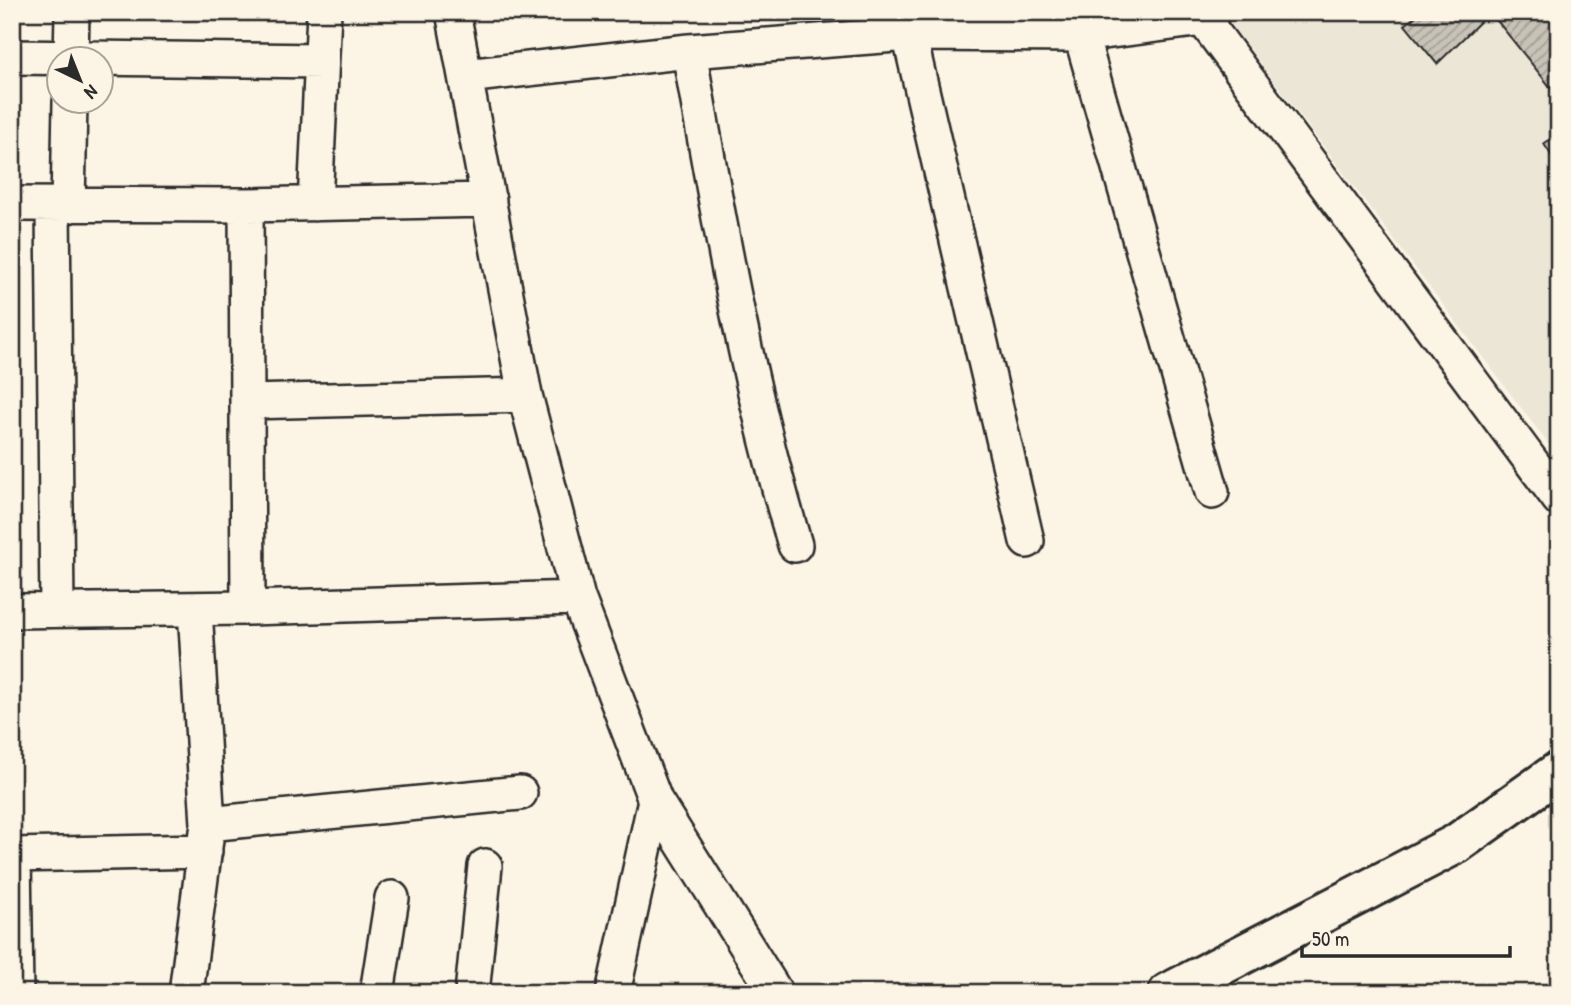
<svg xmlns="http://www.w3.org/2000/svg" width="1571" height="1005" font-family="'Patrick Hand',sans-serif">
  <defs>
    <pattern id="building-hatch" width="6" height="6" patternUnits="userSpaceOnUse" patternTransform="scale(1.75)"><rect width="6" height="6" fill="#c8c3b7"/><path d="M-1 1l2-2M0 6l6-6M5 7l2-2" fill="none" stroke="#a39f95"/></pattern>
  </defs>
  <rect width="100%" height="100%" fill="#fcf5e5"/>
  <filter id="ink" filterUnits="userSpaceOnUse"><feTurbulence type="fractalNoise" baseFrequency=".0143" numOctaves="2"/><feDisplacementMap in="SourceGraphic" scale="14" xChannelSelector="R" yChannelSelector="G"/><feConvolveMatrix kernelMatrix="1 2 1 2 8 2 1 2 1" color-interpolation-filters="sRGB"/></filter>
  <g filter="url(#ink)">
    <path fill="#ece6d7" d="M 1245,12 L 1559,12 L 1559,458 L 1231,24 Z"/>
    <path fill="url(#building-hatch)" stroke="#2b2b2b" stroke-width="2" d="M 1421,12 L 1490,12 L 1437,64 L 1405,25 Z
      M 1490,12 L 1559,12 L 1559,98 Z
      M 1559,132 L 1559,167 L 1544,144 Z"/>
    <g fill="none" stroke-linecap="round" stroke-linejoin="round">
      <defs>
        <path id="street" d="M 453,12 L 525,395 L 578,598 L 655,800 L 776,993
          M 1203,19 L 1559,499
          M 909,34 L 1027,541
          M 1081,35 L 1212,492
          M 689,51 C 718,217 747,384 795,545
          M 12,57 L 321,61
          M 71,60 L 72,12
          M 466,76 L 689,51 L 909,34 L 1081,35 L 1203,19 L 1213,12
          M 12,204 L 246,205 L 489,200
          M 315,204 L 324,12
          M 246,205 L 248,608
          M 53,206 L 57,610
          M 68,206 L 70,102
          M 247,402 L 525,395
          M 12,611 L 248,608 L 578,598
          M 208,824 L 520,793
          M 12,855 L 205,851
          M 14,855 L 16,993
          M 186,993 L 208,824 L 195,609
          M 377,993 L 392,898
          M 472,993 L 485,866
          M 613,993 L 655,800"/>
        <path id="secondary" d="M 1168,993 L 1456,844 L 1559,771"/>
      </defs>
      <use href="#street" stroke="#2b2b2b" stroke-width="38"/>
      <use href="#secondary" stroke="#2b2b2b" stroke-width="44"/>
      <use href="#street" stroke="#fcf5e5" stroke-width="33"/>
      <use href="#secondary" stroke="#fcf5e5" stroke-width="38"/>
    </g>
  </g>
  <rect width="1571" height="1005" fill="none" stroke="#fcf5e5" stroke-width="42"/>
  <rect x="21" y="21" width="1529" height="963" fill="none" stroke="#2b2b2b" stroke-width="2.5" filter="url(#ink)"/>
  <g transform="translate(80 80) rotate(137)"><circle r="33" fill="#fcf5e5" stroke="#a8a49b" stroke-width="2"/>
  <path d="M0-5L12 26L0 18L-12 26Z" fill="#2b2b2b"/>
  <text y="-10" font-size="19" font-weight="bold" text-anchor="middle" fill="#2b2b2b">N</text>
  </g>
  <path d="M1302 946v10h208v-10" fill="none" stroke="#2b2b2b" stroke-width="3.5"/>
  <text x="1312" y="946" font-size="21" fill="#2b2b2b" stroke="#fcf5e5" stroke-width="5" paint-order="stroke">50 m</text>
</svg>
